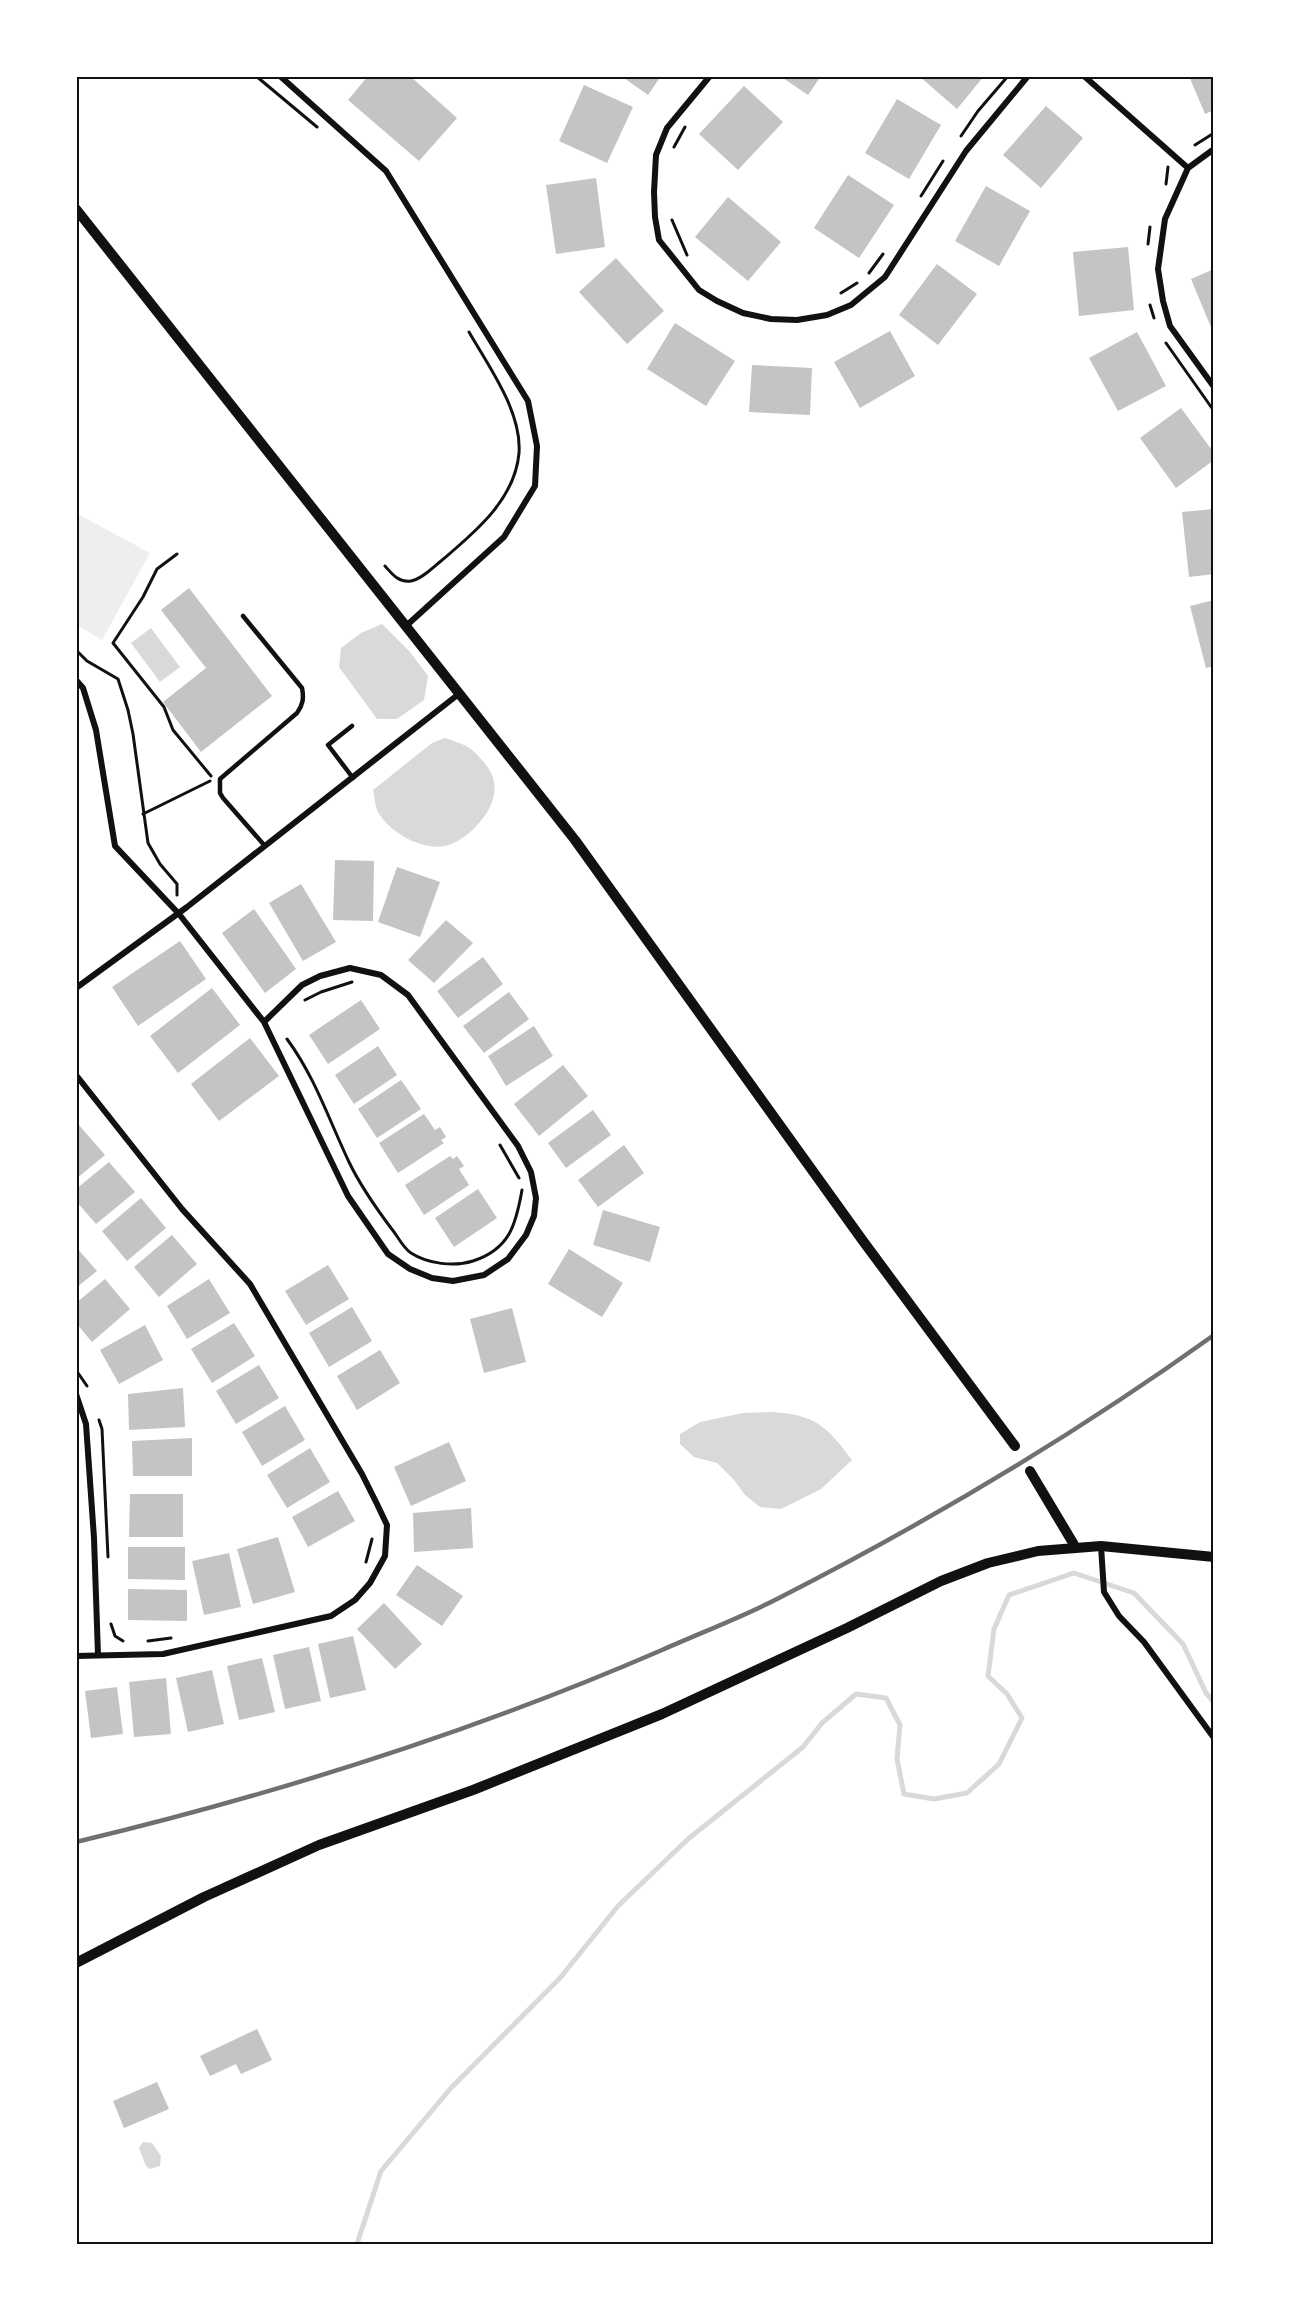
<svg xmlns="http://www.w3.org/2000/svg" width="1290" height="2321" font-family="'Public Sans',sans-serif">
  <rect width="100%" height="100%" fill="#fff"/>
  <path fill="#eee" d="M 76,513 L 150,553 L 102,640 L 77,625 Z"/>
  <path fill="#d9d9d9" d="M 382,624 L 410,652 L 428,676 L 424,700 L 397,719 L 377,719 L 339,667 L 341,648 L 361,633 Z
    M 151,628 L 180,667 L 160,682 L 131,643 Z
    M 445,738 C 453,741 464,744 471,749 C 478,755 491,769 493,778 C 502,804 472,837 449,845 C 425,853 390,833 378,812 C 375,807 375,797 373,790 L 432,743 Z
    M 772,1412 C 815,1415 826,1425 852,1460 L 821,1489 L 781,1509 L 760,1507 L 745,1495 L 734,1480 L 717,1463 L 694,1457 L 680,1444 L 680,1434 L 700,1422 L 743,1413 Z
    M 143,2142 L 152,2143 L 161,2156 L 160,2166 L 150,2169 L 146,2166 L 139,2148 Z"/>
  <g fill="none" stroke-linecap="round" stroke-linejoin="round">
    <path stroke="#d9d9d9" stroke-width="5" d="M 357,2244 L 381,2171 L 451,2088 L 560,1978 L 618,1906 L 688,1839 L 803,1747 L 822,1723 L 856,1694 L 886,1698 L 900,1725 L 897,1759 L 904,1794 L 934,1799 L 967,1793 L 999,1764 L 1022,1718 L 1007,1694 L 988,1676 L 994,1629 L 1009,1595 L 1074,1573 L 1134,1593 L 1183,1644 L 1206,1693 L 1214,1702"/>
  </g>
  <path fill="#c4c4c4" d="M 368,76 L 410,76 L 457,118 L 419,161 L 348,100 Z
    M 621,76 L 661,76 L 648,95 Z
    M 780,76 L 821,76 L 808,95 Z
    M 919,76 L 984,76 L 957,109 Z
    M 1189,76 L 1214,76 L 1214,110 L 1205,114 Z
    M 584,85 L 633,107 L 607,163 L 559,141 Z
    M 744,86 L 783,122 L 738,170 L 699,134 Z
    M 897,99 L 941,125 L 909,179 L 865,153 Z
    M 1046,106 L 1083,138 L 1041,188 L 1003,155 Z
    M 848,175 L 894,205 L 859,258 L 814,228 Z
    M 596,178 L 605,247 L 556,254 L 546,185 Z
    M 986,186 L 1030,211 L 999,266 L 955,241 Z
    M 728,197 L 781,242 L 748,281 L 695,237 Z
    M 1128,247 L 1134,310 L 1079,316 L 1073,252 Z
    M 616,258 L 664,311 L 627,344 L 579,292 Z
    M 937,264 L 977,294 L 938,345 L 899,315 Z
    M 1214,269 L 1214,332 L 1213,332 L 1191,279 Z
    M 675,323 L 735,361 L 706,406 L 647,369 Z
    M 890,331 L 915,376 L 860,408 L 834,362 Z
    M 1137,332 L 1166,386 L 1118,411 L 1089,358 Z
    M 752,365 L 812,368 L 810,415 L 749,412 Z
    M 1181,408 L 1214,453 L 1214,460 L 1176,488 L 1140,438 Z
    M 1214,509 L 1214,574 L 1189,577 L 1182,512 Z
    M 189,588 L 272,696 L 201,752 L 163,702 L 206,668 L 161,610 Z
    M 1214,600 L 1214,666 L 1206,668 L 1190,606 Z
    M 335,860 L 374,861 L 373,921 L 333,920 Z
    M 397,867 L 440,882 L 420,937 L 378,922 Z
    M 301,884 L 336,942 L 303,961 L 269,903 Z
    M 254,909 L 296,969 L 265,993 L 222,933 Z
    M 446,920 L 473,943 L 434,983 L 408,960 Z
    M 180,941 L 206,979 L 138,1026 L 112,987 Z
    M 483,957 L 503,984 L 458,1018 L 437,991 Z
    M 212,988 L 240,1025 L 178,1073 L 150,1036 Z
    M 509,992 L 529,1019 L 484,1053 L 463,1026 Z
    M 361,1000 L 380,1029 L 328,1064 L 309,1035 Z
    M 534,1026 L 553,1056 L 506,1086 L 488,1056 Z
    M 250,1038 L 279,1076 L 219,1121 L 191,1084 Z
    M 378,1046 L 397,1075 L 354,1104 L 335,1075 Z
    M 563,1065 L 588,1096 L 539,1136 L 514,1104 Z
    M 401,1080 L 421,1109 L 377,1138 L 358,1109 Z
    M 593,1110 L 611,1135 L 566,1168 L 548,1143 Z
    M 424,1114 L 435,1130 L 440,1127 L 446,1137 L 441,1140 L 444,1143 L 398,1173 L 379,1143 Z
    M 79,1125 L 105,1155 L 76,1179 L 76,1127 Z
    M 624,1145 L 644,1173 L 598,1207 L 578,1180 Z
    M 450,1156 L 453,1159 L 457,1156 L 464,1166 L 459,1169 L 469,1185 L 424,1215 L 405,1185 Z
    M 109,1162 L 135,1192 L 96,1224 L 76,1201 L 76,1189 Z
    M 478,1189 L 497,1218 L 454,1247 L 435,1218 Z
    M 141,1198 L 166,1228 L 127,1261 L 102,1231 Z
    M 603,1210 L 660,1227 L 650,1262 L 593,1245 Z
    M 172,1235 L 197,1264 L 159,1297 L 134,1267 Z
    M 76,1247 L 97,1271 L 76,1288 Z
    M 569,1249 L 623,1283 L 602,1317 L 548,1284 Z
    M 328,1265 L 349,1299 L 306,1325 L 285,1291 Z
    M 105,1279 L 130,1309 L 92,1342 L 76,1323 L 76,1303 Z
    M 209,1279 L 230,1313 L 187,1339 L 167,1306 Z
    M 352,1307 L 372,1341 L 329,1367 L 309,1333 Z
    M 512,1308 L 526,1362 L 484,1373 L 470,1319 Z
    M 234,1323 L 255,1356 L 212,1383 L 191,1349 Z
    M 145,1325 L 163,1360 L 119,1384 L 100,1350 Z
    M 380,1350 L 400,1383 L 357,1410 L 337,1376 Z
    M 259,1365 L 279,1398 L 236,1424 L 216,1391 Z
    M 183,1388 L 185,1427 L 129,1430 L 128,1394 Z
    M 285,1406 L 305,1440 L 262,1466 L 242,1432 Z
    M 192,1438 L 192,1476 L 133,1476 L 132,1441 Z
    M 449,1442 L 466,1481 L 411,1506 L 394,1467 Z
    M 310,1448 L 330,1482 L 287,1508 L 267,1475 Z
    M 338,1491 L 355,1521 L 308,1547 L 292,1517 Z
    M 130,1494 L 183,1494 L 183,1537 L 129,1537 Z
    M 471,1508 L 473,1548 L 414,1552 L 413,1513 Z
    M 278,1537 L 295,1592 L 253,1604 L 237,1549 Z
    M 128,1547 L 185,1547 L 185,1580 L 128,1579 Z
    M 229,1553 L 241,1607 L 204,1615 L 192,1561 Z
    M 417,1565 L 463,1596 L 442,1626 L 396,1595 Z
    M 128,1589 L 187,1590 L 187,1621 L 128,1620 Z
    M 384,1603 L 422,1644 L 395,1669 L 357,1629 Z
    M 353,1636 L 366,1690 L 330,1698 L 318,1644 Z
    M 309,1647 L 321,1701 L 285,1709 L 273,1655 Z
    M 262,1658 L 275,1712 L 239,1720 L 227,1666 Z
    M 212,1670 L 224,1724 L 188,1732 L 176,1678 Z
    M 166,1678 L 171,1734 L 134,1737 L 129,1682 Z
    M 117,1687 L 123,1734 L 91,1738 L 85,1691 Z
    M 257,2029 L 272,2060 L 241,2074 L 236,2064 L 210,2076 L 200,2056 Z
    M 157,2082 L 169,2109 L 124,2128 L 113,2101 Z"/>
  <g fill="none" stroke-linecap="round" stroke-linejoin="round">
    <path stroke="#111" stroke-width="3" d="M 256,76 L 317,127
      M 961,136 L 978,111 L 1008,76
      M 1195,145 L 1214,133
      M 674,147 L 685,127
      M 1166,184 L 1168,167
      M 921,196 L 943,161
      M 672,220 L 687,255
      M 1148,244 L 1150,227
      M 869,273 L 883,254
      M 841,293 L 857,283
      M 1150,305 L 1154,318
      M 1166,343 L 1214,411
      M 177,554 L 157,569 L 143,597 L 113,643 L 164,707 L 173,730 L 211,776
      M 385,566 C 392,574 399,583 411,581 C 422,579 432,568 441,561 C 474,533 515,500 519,453 C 522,412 489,367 469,332
      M 76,650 L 87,661 L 118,679 L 128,710 L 133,734 L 148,843 L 160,864 L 177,884 L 177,895
      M 143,814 L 210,781
      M 305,1000 L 321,992 L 352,982
      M 287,1039 C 315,1077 329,1120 349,1162 C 360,1185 376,1208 391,1228 C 397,1235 403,1248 411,1253 C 428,1264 454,1267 473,1261 C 510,1249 516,1224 522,1190
      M 500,1145 L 519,1178
      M 76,1370 L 87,1386
      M 99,1420 L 102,1429 L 108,1557
      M 366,1562 L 372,1539
      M 111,1624 L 115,1636 L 123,1641
      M 148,1641 L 171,1638"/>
    <path stroke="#111" stroke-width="4.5" d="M 243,616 L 302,688 C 304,698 303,705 297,713 L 220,779 L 220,793 L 223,798 L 265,846
      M 352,726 L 328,745 L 353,778"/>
    <path stroke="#111" stroke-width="6" d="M 280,76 L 386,171 L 528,401 L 537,446 L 535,486 L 504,537 L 406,626
      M 710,76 L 667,128 L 656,155 L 654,192 L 655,217 L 659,240 L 699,290 L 717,301 L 743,313 L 771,319 L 797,320 L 827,315 L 851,305 L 885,277 L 966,151 L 1028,76
      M 1084,76 L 1188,168
      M 1214,149 L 1188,168 L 1165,219 L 1158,269 L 1163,301 L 1170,326 L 1214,387
      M 76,680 L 83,688 L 96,730 L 115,846 L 179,914 L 264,1022 L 348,1196 L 388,1254 L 410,1269 L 432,1278 L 453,1281 L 484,1275 L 508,1259 L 526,1235 L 534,1216 L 536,1198 L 531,1172 L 518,1146 L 408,995 L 381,975 L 350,968 L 320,976 L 302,985 L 264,1022
      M 76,988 L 187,907 L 460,693
      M 76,1075 L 182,1209 L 250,1284 L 362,1474 L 377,1504 L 387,1525 L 385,1556 L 370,1583 L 355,1600 L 331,1616 L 163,1654 L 76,1656
      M 76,1394 L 86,1424 L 94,1538 L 98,1655
      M 1101,1546 L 1104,1592 L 1119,1616 L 1144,1642 L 1214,1738"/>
    <path stroke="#111" stroke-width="10" d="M 76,209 L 575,840 L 863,1241 L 1015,1446
      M 1030,1471 L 1076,1548
      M 76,1963 L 204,1897 L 319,1845 L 473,1790 L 662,1714 L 847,1628 L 941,1581 L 988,1563 L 1038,1551 L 1101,1546 L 1214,1557"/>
    <path stroke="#707070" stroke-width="4.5" d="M 76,1842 C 277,1794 473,1732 662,1650 C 700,1633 740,1618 777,1599 C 928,1522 1076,1434 1214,1335"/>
  </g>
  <rect width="1290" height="2321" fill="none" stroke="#ffffff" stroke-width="156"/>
  <rect x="78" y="78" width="1134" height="2165" fill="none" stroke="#111" stroke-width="2"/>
</svg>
